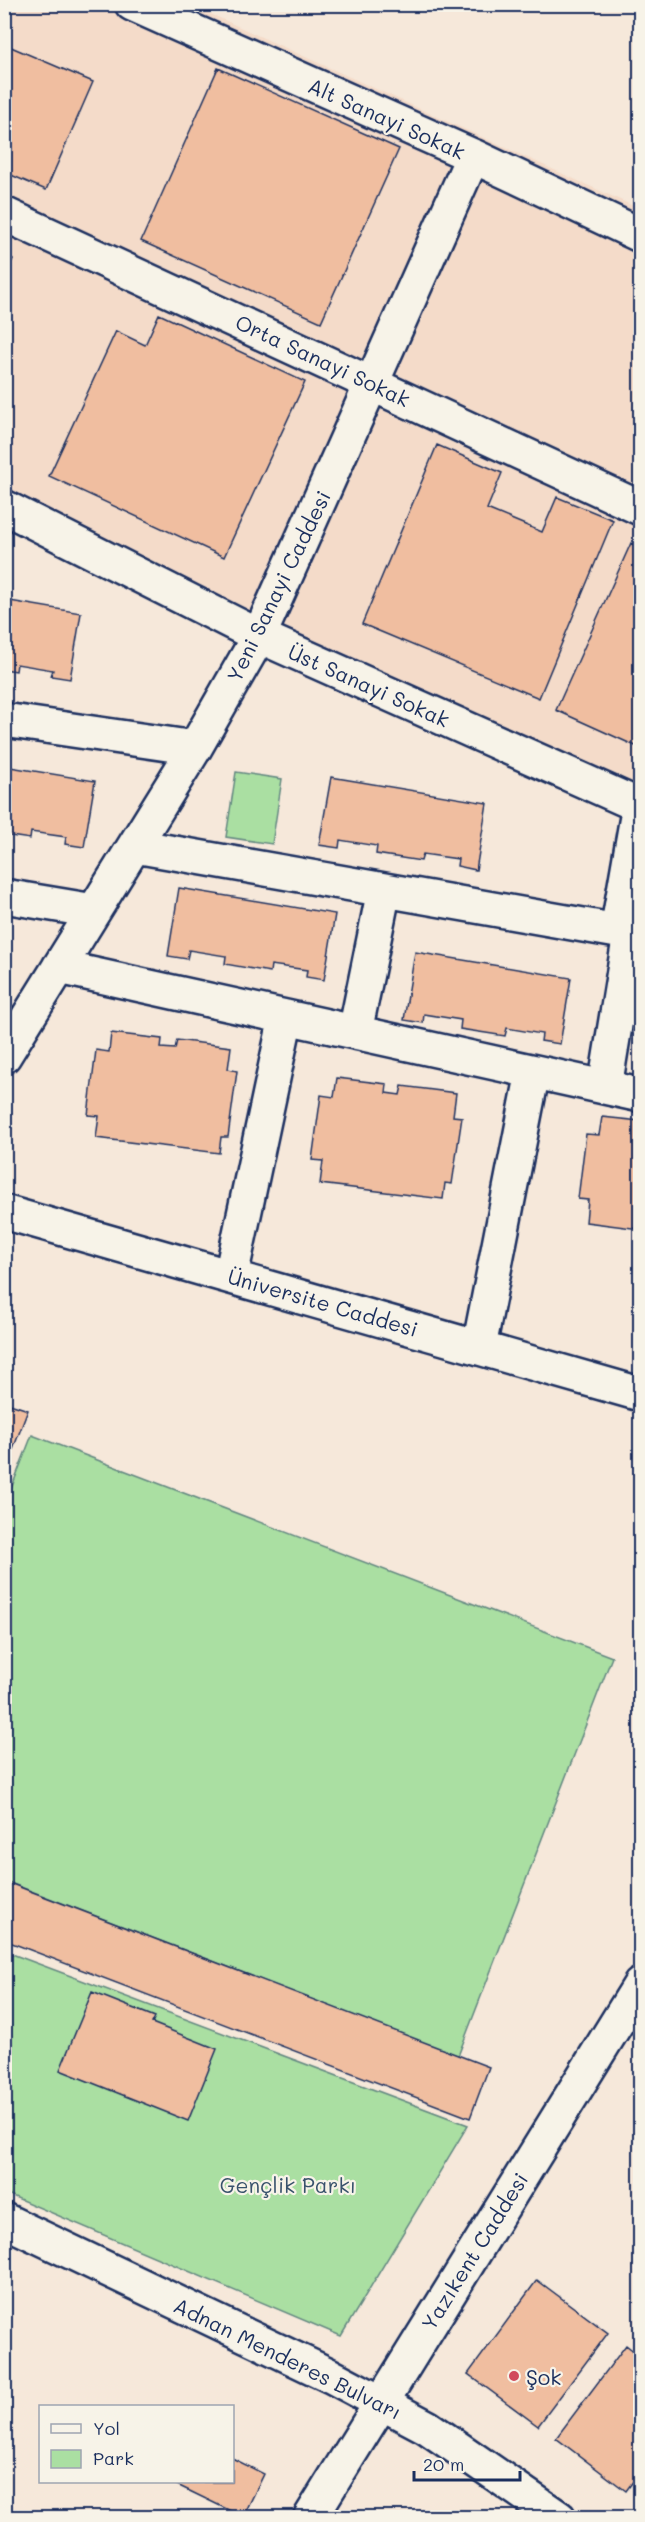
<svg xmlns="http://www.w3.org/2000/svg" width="645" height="2522" font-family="Mali,sans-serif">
  <rect width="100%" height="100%" fill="#f6e8da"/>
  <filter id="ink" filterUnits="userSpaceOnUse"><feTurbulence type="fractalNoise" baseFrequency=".0167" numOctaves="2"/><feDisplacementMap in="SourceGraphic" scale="12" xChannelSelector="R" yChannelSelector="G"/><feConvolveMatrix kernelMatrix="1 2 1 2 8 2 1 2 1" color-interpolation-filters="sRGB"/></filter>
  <g filter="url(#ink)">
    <path fill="#f4dbc9" d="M 4,5 L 191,5 L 640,209 L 640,806 L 5,507 Z"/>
    <path fill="#aadfa2" stroke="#628780" stroke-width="1.5" d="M 236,772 L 282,779 L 272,844 L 226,837 Z
      M 32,1435 L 612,1657 L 458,2056 L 5,1881 L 4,1507 Z
      M 4,1951 L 468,2125 L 341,2336 L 5,2193 Z"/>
    <path fill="#f0bea0" stroke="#1b2f5e" stroke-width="1.5" d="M 4,44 L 93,82 L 46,190 L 4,172 Z
      M 218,68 L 399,149 L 321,322 L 141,241 Z
      M 4,254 L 13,259 L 4,277 Z
      M 159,314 L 305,382 L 224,557 L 49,476 L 116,331 L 145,345 Z
      M 437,445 L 502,473 L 487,509 L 542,532 L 557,497 L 613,520 L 539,698 L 362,624 Z
      M 631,543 L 640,547 L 640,748 L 556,710 Z
      M 4,600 L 81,613 L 70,679 L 51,676 L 53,670 L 17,664 L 16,671 L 4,669 Z
      M 4,766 L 95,781 L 84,847 L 65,844 L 66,837 L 31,832 L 30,839 L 4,835 Z
      M 331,777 L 487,803 L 476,870 L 457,866 L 458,859 L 423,854 L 421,861 L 376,854 L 377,846 L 340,840 L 339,848 L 319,845 Z
      M 179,888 L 335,914 L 324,980 L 306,977 L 307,970 L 271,965 L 270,972 L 225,964 L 226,956 L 189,950 L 187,959 L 168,956 Z
      M 415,952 L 571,978 L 560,1044 L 541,1041 L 542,1034 L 507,1028 L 505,1036 L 460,1029 L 461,1020 L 424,1014 L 423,1023 L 404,1020 Z
      M 111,1033 L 162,1039 L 161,1048 L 175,1049 L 177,1040 L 231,1047 L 228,1069 L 237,1071 L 228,1137 L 221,1137 L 219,1153 L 96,1138 L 99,1116 L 88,1115 L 96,1050 L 109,1052 Z
      M 337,1078 L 387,1084 L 386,1093 L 400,1095 L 402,1086 L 456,1093 L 453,1116 L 462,1117 L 452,1184 L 445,1183 L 443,1199 L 320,1184 L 323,1161 L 312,1160 L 321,1095 L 334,1097 Z
      M 602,1117 L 640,1121 L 640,1229 L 586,1222 L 588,1200 L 578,1199 L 586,1134 L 599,1135 Z
      M 4,1402 L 28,1410 L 4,1473 Z
      M 4,1881 L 489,2067 L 470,2118 L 4,1940 Z
      M 92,1992 L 155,2017 L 152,2023 L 217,2049 L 188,2121 L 60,2070 Z
      M 537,2280 L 608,2333 L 538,2426 L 468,2374 Z
      M 626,2345 L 640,2356 L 640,2472 L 626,2491 L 556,2438 Z
      M 232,2458 L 264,2474 L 243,2517 L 171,2482 L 232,2482 Z"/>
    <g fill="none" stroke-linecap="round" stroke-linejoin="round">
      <defs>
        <path id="minor" d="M 132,4 L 473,156 L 640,235
          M 4,214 L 640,508
          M 4,507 L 259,636 L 640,806
          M 4,720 L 195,748
          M 135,846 L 640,935
          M 4,896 L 94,911
          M 617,931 L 639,805
          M 59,967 L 640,1095
          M 355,1032 L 384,890
          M 4,1056 L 195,748 L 259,636 L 473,156
          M 605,1087 L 630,934
          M 4,1212 L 640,1394
          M 231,1276 L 286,1017
          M 479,1347 L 533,1072
          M 310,2518 L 640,1985"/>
        <path id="major" d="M 4,2220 L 331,2376 L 427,2427 L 559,2518"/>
      </defs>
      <use href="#minor" stroke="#1b2f5e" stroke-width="38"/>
      <use href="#major" stroke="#1b2f5e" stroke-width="38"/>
      <use href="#minor" stroke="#f7f3e8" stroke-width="33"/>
      <use href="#major" stroke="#f7f3e8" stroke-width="33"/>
    </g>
  </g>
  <circle fill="#d1495b" stroke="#f7f3e8" stroke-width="2" cx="514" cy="2376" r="6"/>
  <g text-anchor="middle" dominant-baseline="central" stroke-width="4.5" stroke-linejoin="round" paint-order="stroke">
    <g font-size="21" fill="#1b2f5e" stroke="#f7f3e8">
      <text transform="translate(387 118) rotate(24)">Alt Sanayi Sokak</text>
      <text transform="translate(323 360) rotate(25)">Orta Sanayi Sokak</text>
      <text transform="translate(278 586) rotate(-64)">Yeni Sanayi Caddesi</text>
      <text transform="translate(369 685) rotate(24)">Üst Sanayi Sokak</text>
      <text transform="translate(323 1302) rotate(16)">Üniversite Caddesi</text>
      <text transform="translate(474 2251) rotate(-58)">Yazıkent Caddesi</text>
      <text transform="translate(288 2358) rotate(26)">Adnan Menderes Bulvarı</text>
    </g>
    <g font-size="21" fill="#38526c" stroke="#f7f3e8">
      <text x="288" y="2184">Gençlik Parkı</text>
    </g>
    <g font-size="21" fill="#1b2f5e" stroke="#f7f3e8" text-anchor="start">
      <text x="526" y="2376">Şok</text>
    </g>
  </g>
  <rect width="645" height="2522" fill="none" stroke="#f7f3e8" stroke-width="24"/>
  <rect x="12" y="12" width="621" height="2498" fill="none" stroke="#1b2f5e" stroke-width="2" filter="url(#ink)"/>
  <rect x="39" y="2405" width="195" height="78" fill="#f7f3e8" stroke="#9fa5b1" stroke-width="1.5"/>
  <rect x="51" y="2424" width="30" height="9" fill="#f7f3e8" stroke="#9fa5b1" stroke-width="1.5"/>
  <text x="93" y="2435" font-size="18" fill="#1b2f5e">Yol</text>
  <rect x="51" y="2450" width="30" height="18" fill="#aadfa2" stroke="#9fa5b1" stroke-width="1.5"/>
  <text x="93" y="2465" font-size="18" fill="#1b2f5e">Park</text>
  <path d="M414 2471v9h106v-9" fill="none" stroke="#1b2f5e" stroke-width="3"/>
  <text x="423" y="2471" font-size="18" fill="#1b2f5e" stroke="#f7f3e8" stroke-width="4.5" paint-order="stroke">20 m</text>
</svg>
